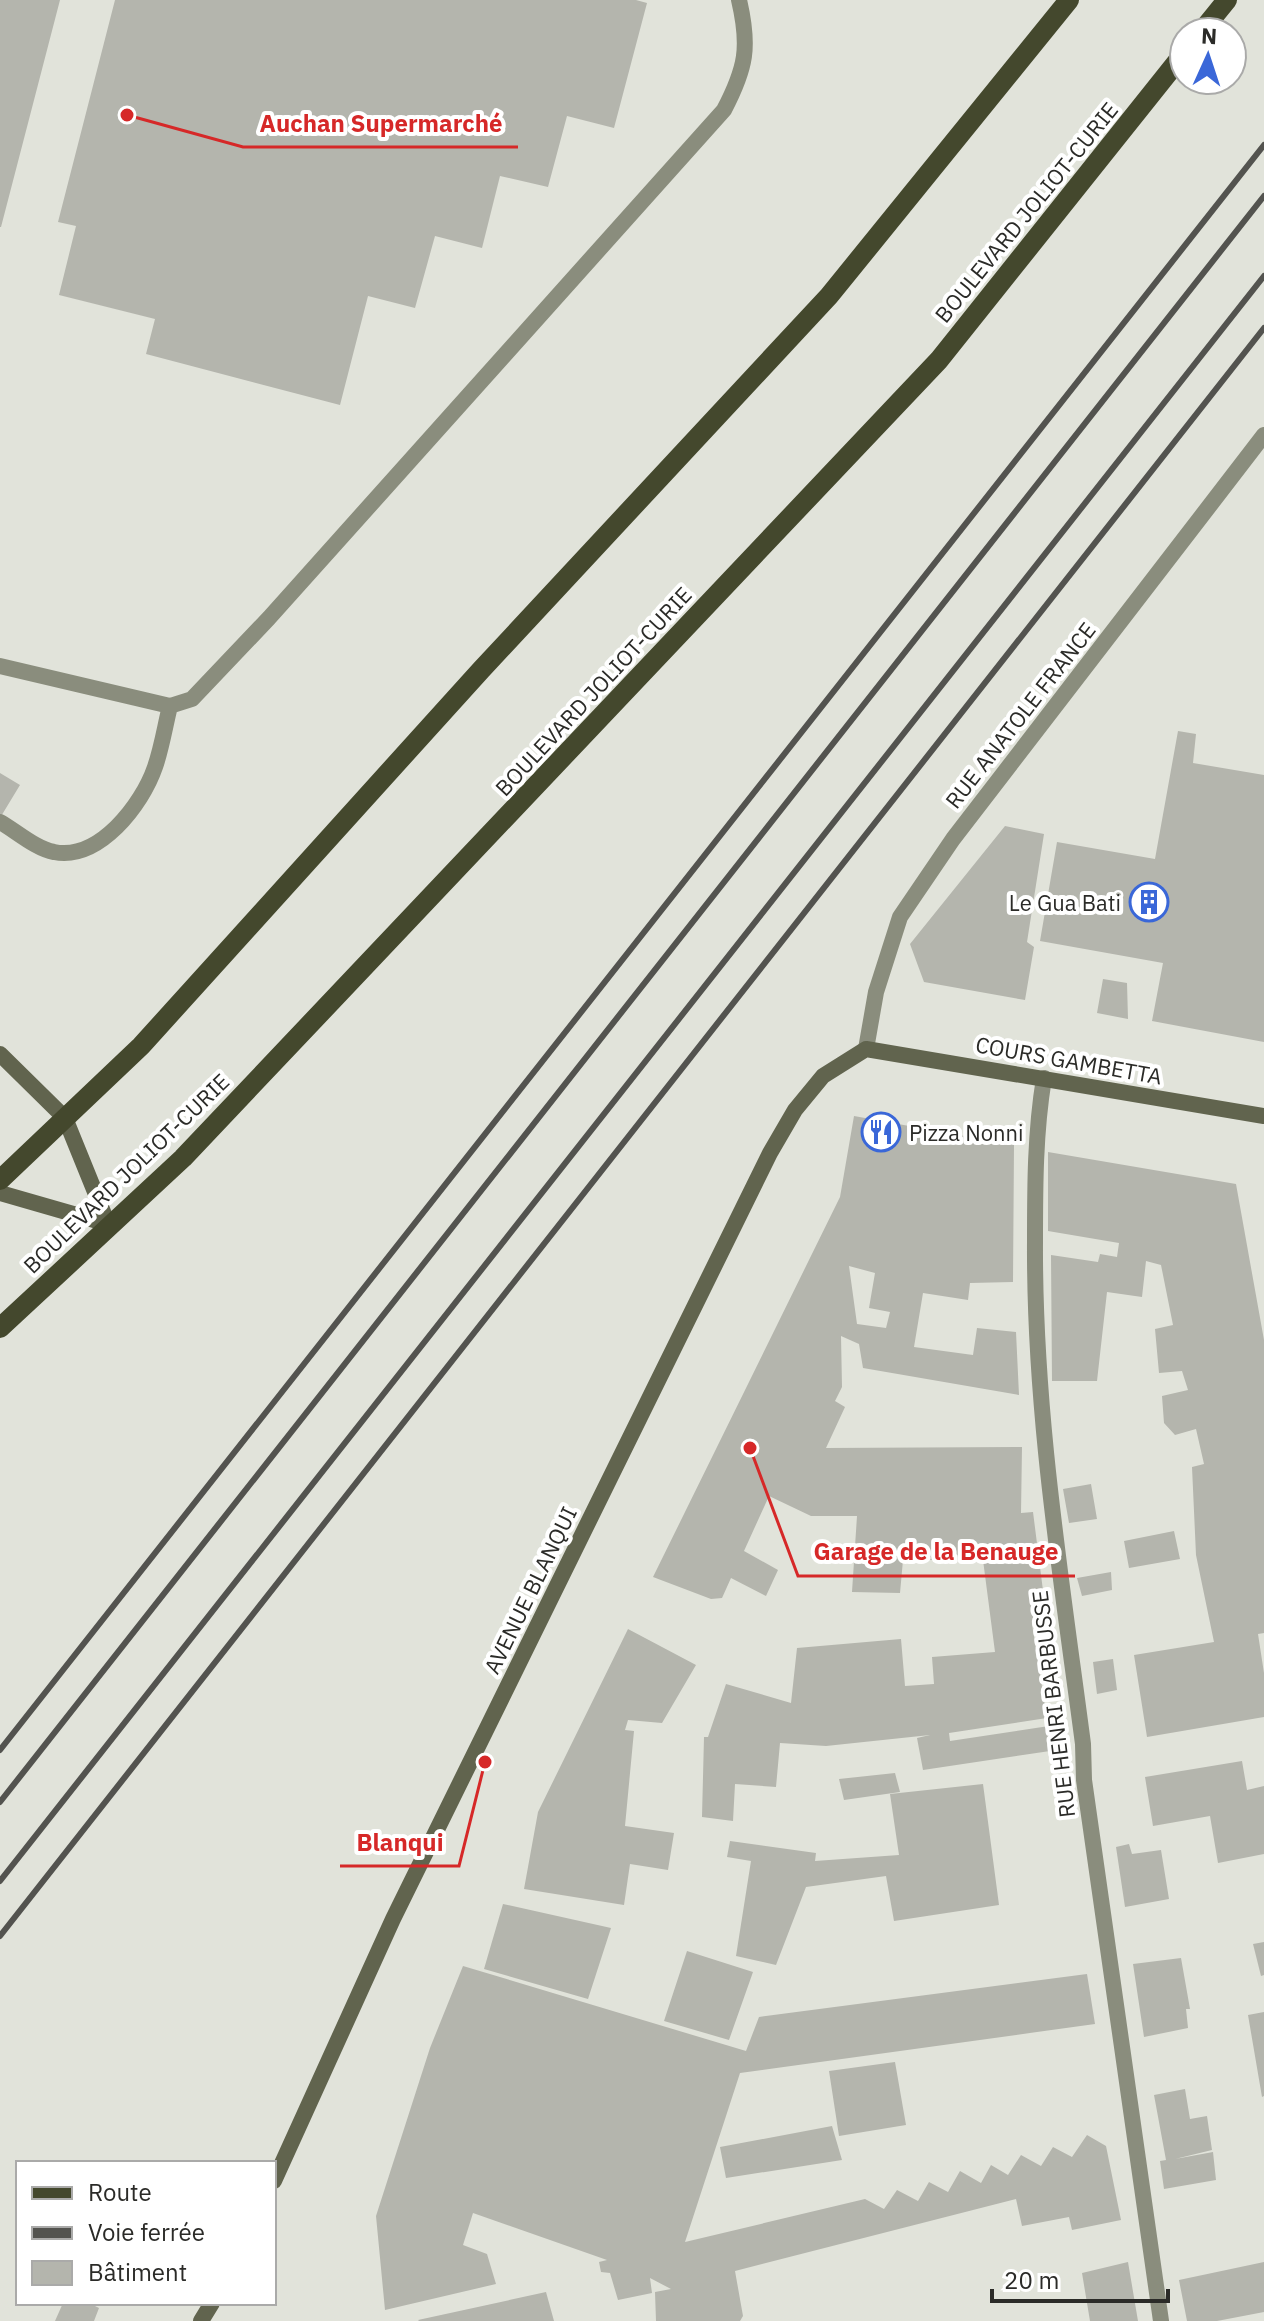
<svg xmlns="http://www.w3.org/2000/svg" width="1264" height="2321" font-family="'IBM Plex Sans',sans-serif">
  <rect width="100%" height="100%" fill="#e1e3da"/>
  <path fill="#b4b5ad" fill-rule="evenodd" d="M 0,0 L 60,0 L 1,227 L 0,227 Z
    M 115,0 L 636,0 L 647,3 L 614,128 L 567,116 L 548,187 L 500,176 L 482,248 L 435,236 L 415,308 L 368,296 L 340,405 L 146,354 L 155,319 L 59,295 L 76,226 L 58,222 Z
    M 1178,731 L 1196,734 L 1193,763 L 1264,775 L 1264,1042 L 1152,1021 L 1163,963 L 1040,941 L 1057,842 L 1155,859 Z
    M 0,773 L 20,785 L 0,818 Z
    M 1005,826 L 1044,834 L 1027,942 L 1034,947 L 1025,1000 L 924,982 L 910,944 Z
    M 1103,979 L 1127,983 L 1128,1019 L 1097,1013 Z
    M 854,1116 L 1014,1145 L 1013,1282 L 970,1283 L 968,1300 L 923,1293 L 914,1347 L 973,1355 L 977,1328 L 1016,1332 L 1019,1395 L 863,1368 L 859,1344 L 841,1336 L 842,1387 L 835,1401 L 845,1407 L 826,1448 L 1022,1447 L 1021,1513 L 1033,1512 L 1047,1622 L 1032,1624 L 1047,1718 L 949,1733 L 950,1741 L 1049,1726 L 1050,1751 L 923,1770 L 917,1738 L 930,1735 L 826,1746 L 780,1743 L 776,1787 L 735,1784 L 733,1821 L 702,1817 L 704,1737 L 708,1737 L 726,1684 L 791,1703 L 797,1648 L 901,1639 L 905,1686 L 934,1684 L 932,1657 L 995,1652 L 983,1560 L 903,1560 L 900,1593 L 852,1592 L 857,1516 L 811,1516 L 769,1496 L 744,1551 L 778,1570 L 766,1596 L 731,1578 L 722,1598 L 711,1599 L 653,1577 L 840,1197 ZM 849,1266 L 875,1273 L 869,1308 L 890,1312 L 886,1328 L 857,1324 Z
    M 1048,1152 L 1236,1184 L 1264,1340 L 1264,1633 L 1258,1634 L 1264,1673 L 1264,1717 L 1147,1737 L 1134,1655 L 1214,1642 L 1196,1555 L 1192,1467 L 1204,1464 L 1196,1429 L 1175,1435 L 1164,1423 L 1162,1396 L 1188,1390 L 1182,1371 L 1159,1373 L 1155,1329 L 1173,1325 L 1161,1265 L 1146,1261 L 1142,1297 L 1107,1292 L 1097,1381 L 1052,1381 L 1051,1255 L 1098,1262 L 1100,1254 L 1117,1257 L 1119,1243 L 1048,1231 Z
    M 1091,1484 L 1097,1519 L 1069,1523 L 1063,1489 Z
    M 1174,1531 L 1180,1559 L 1129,1568 L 1124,1541 Z
    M 1111,1572 L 1112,1590 L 1082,1596 L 1077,1578 Z
    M 628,1629 L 696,1665 L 662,1723 L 628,1720 L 625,1730 L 634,1731 L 625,1826 L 674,1833 L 668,1870 L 630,1864 L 624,1905 L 524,1889 L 538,1812 Z
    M 1113,1659 L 1117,1690 L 1097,1694 L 1093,1662 Z
    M 1242,1761 L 1247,1790 L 1264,1786 L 1264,1854 L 1218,1863 L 1210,1816 L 1153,1826 L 1145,1777 Z
    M 895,1773 L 900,1792 L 844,1800 L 839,1779 Z
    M 983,1784 L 999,1905 L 894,1921 L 886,1876 L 806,1887 L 776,1965 L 736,1956 L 751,1861 L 727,1857 L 730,1841 L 816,1853 L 815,1861 L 899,1855 L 890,1794 Z
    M 1129,1844 L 1132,1854 L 1161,1850 L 1169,1899 L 1125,1907 L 1116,1847 Z
    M 503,1904 L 611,1928 L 588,1999 L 484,1969 Z
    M 1264,1942 L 1264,1975 L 1261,1976 L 1253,1944 Z
    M 687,1951 L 753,1972 L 729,2040 L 664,2021 Z
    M 1181,1958 L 1190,2009 L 1186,2009 L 1188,2028 L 1144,2037 L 1133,1964 Z
    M 463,1966 L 746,2051 L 759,2017 L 1087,1974 L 1095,2024 L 740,2073 L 685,2242 L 865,2199 L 884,2209 L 897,2190 L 918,2201 L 929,2182 L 948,2192 L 960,2171 L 981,2183 L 991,2165 L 1008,2175 L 1021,2155 L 1041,2166 L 1053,2147 L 1072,2157 L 1087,2135 L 1106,2146 L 1121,2220 L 1072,2230 L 1069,2217 L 1022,2226 L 1016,2199 L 735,2271 L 743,2316 L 740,2321 L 656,2321 L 655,2292 L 671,2289 L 650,2278 L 652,2293 L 618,2300 L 610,2273 L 601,2272 L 599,2262 L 607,2260 L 473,2213 L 463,2245 L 487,2254 L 496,2284 L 385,2310 L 376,2216 L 430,2048 Z
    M 1264,2012 L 1264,2096 L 1262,2097 L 1248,2015 Z
    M 895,2062 L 906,2125 L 839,2136 L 829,2071 Z
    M 1185,2089 L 1190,2119 L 1207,2116 L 1212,2150 L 1175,2159 L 1213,2152 L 1216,2180 L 1164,2189 L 1160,2161 L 1166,2160 L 1154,2095 Z
    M 832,2126 L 842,2160 L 726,2178 L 720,2147 Z
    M 1128,2262 L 1138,2321 L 1090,2321 L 1082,2273 Z
    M 1264,2262 L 1264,2312 L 1217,2321 L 1187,2321 L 1179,2280 Z
    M 546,2292 L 554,2321 L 419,2321 L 418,2320 Z
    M 63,2303 L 89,2303 L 99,2308 L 94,2321 L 55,2321 Z"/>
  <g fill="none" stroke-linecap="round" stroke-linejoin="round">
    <path stroke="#8a8d7d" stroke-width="16" d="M 0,666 L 170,706 L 192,699 L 269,618 L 724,110 C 746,68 750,47 739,0
      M 0,822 C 16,831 36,849 54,852 C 99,861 142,805 155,767 C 162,747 165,726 170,706"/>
    <path stroke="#8a8d7d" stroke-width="16" d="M 866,1049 L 876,992 L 900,917 L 953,839 L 1264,435
      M 1044,1078 C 1035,1133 1035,1186 1035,1242 C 1034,1411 1061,1576 1083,1744 L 1084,1780 L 1161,2321"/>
    <path stroke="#61644e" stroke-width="16" d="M 0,1054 L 65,1118 L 108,1224
      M 0,1193 L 108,1224
      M 274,2181 L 393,1919 L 770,1153 L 795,1110 L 823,1076 L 866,1049 L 1264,1116
      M 201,2321 L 212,2303"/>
    <path stroke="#44482d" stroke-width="20" d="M 1201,32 L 1227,0
      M 0,1180 L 141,1046 L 481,670 L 829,296 L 1069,0
      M 0,1328 L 183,1158 L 939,360 L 1184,53"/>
    <path stroke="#53534f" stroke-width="6" d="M 0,1750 L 1264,145
      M 0,1802 L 1264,196
      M 0,1881 L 1264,276
      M 0,1936 L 1264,328"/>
  </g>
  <defs>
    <symbol id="building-ring" viewBox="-11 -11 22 22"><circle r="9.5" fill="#fff" stroke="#3a67d8" stroke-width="1.5"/><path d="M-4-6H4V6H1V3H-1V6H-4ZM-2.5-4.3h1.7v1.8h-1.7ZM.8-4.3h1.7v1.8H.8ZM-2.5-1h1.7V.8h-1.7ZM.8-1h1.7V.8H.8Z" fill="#3a67d8"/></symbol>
    <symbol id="restaurant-ring" viewBox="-11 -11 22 22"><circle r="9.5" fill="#fff" stroke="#3a67d8" stroke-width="1.5"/><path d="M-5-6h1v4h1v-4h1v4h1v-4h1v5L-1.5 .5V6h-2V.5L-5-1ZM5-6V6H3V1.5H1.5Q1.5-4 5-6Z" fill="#3a67d8"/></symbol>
  </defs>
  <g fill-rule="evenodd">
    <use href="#building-ring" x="1127" y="880" width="44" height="44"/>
    <use href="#restaurant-ring" x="859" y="1110" width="44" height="44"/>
  </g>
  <g text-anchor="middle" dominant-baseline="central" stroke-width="8" stroke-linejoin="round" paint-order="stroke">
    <g font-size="22" fill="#2b2b28" stroke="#fff">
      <text transform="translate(1026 212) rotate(-51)">BOULEVARD JOLIOT-CURIE</text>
      <text transform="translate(593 691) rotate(-47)">BOULEVARD JOLIOT-CURIE</text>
      <text transform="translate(1020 715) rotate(-52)">RUE ANATOLE FRANCE</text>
      <text transform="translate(1069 1060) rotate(10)">COURS GAMBETTA</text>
      <text transform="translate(126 1173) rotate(-44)">BOULEVARD JOLIOT-CURIE</text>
      <text transform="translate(530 1590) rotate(-64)">AVENUE BLANQUI</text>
      <text transform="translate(1053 1704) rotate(-97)">RUE HENRI BARBUSSE</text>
    </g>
    <g font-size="22" fill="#2b2b28" stroke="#fff" text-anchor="end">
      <text x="1121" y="902">Le Gua Bati</text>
      <text x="909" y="1132" text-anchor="start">Pizza Nonni</text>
    </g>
  </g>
  <path fill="none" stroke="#d62828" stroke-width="3" d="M127 115L243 147H518M750 1448L798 1576H1075M485 1762L459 1866H340"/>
  <g fill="#d62828" stroke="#fff" stroke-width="3">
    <circle cx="127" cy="115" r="8"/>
    <circle cx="750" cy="1448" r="8"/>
    <circle cx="485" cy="1762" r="8"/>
  </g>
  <g font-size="24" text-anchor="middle" font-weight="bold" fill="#d62828" stroke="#fff" stroke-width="8" stroke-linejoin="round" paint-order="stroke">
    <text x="381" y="132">Auchan Supermarché</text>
    <text x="936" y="1560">Garage de la Benauge</text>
    <text x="400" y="1851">Blanqui</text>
  </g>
  <rect x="16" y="2161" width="260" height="144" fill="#ffffff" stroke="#aaaaa9" stroke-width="2"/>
  <rect x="32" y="2187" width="40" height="12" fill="#44482d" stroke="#aaaaa9" stroke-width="2"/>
  <text x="88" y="2201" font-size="24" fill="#2b2b28">Route</text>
  <rect x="32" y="2227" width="40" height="12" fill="#53534f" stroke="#aaaaa9" stroke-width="2"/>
  <text x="88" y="2241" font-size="24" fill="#2b2b28">Voie ferrée</text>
  <rect x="32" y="2261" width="40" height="24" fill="#b4b5ad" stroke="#aaaaa9" stroke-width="2"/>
  <text x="88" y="2281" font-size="24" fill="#2b2b28">Bâtiment</text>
  <g transform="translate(1208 56) rotate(3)"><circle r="38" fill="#ffffff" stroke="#aaaaa9" stroke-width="2"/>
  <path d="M0-6L14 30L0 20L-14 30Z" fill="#3a67d8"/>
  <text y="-12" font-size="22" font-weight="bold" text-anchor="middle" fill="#2b2b28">N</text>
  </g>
  <path d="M992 2289v12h176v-12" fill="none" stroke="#2b2b28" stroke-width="4"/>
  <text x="1004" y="2289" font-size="24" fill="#2b2b28" stroke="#ffffff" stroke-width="6" paint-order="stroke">20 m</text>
</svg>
